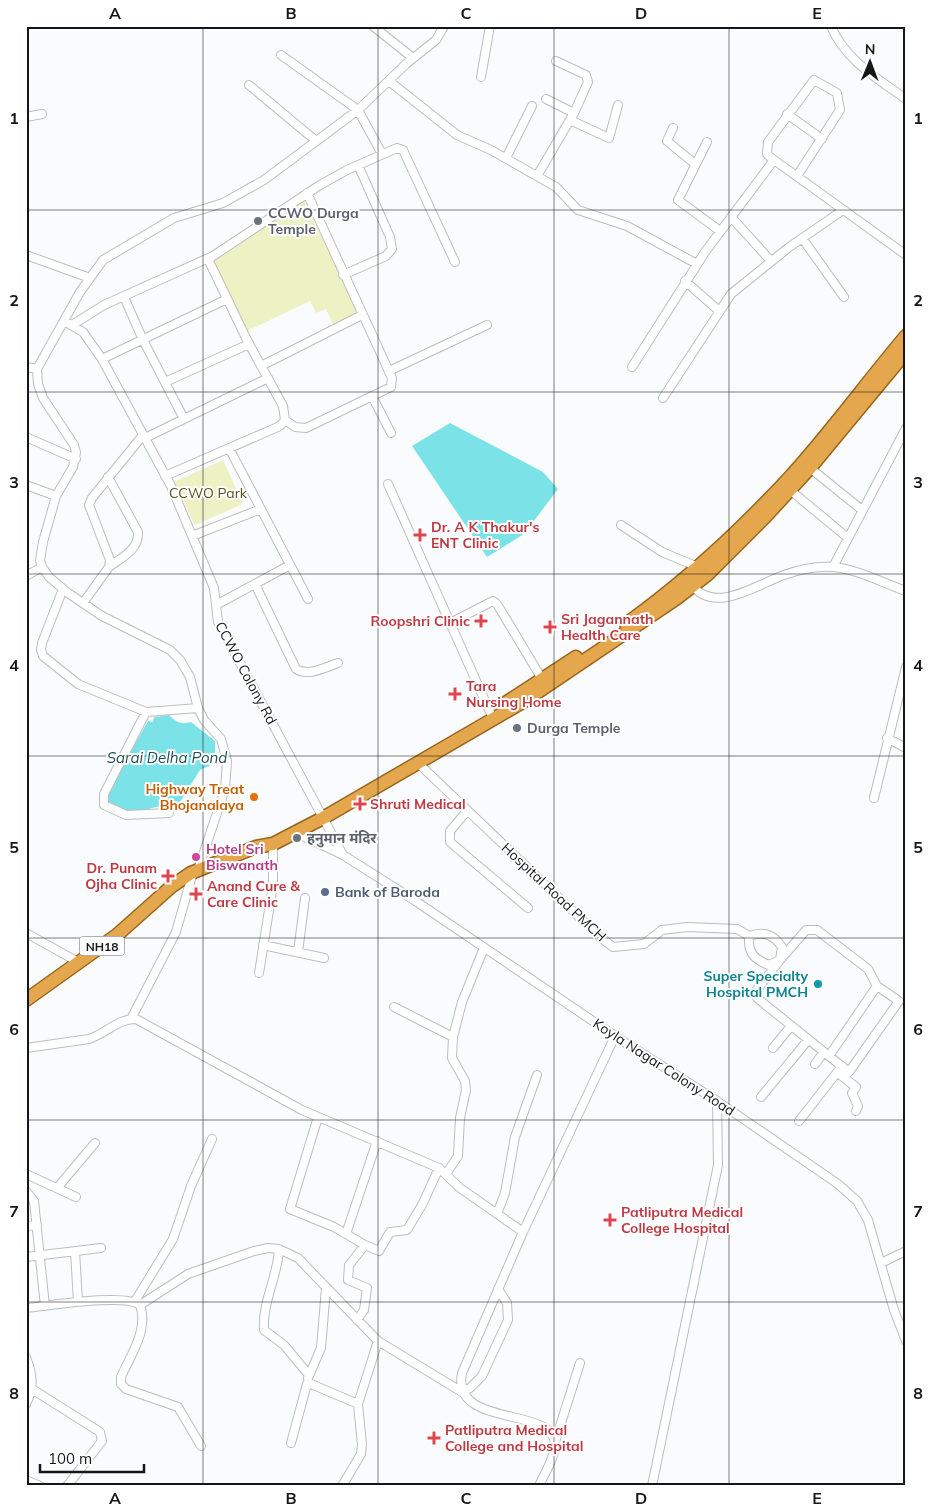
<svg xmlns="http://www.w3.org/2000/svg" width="932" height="1512" font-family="Mulish,'Noto Sans Devanagari',sans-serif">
  <rect width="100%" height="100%" fill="#fafbfd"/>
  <path fill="#edf2c5" d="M 304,201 L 359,314 L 334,327 L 326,309 L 316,313 L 310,301 L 247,331 L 213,262 Z
    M 223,460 L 243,504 L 195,525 L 174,482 Z"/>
  <path fill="#7be3e8" d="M 450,423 L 543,472 L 558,489 L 524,534 L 487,557 L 412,446 Z
    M 169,715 C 176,722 181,725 191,722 L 215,741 L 215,754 L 209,766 L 200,770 L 180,802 L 171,808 C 158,803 149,811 136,812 C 125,813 115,808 106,803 L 106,795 L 148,721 L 153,722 L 154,717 Z"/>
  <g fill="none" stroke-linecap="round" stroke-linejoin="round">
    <defs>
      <path id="minor" d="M 373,26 L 413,58
        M 831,26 C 844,59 878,79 906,99
        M 281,55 L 358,110 L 382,154
        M 481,77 L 490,26
        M 389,81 L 457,135 L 491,150 L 556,187 L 578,210 L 627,226 L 697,264
        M 249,85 L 315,140
        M 546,99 L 574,113
        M 787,114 L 822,139
        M 26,117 L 42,114
        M 570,120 L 609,138 L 618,105
        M 673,128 L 667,141 L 695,164
        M 707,142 L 678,200 L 720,231
        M 506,158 L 532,106
        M 537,176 L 574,113 L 588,82 L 586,75 L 556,61
        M 797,176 L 840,110 L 837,93 L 814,80 L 768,142 L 767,154 L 770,157 L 906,255
        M 731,217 L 771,261
        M 802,238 L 844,297
        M 26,255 L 90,278
        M 343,275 L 386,256 L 392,249 L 390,237 L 358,165
        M 685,281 L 718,310
        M 124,297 L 143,340 L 184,419 L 268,378
        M 64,321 L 83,332 L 102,359 L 171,486 L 214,588 L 218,622 L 343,855
        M 72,325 L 104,305 L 213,256 L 320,185 L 347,170 L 397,148 L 403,150 L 455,262
        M 102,359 L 227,299
        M 261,366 L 362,315
        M 26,367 L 37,369
        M 632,367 L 705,252 L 774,160
        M 389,371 L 487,325
        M 165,382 L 249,344
        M 372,396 L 391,433
        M 663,398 L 731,294 L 788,248 L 843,210
        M 285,420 L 295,427 L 306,428 L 391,387 L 392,378 L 307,193
        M 26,437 L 76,459
        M 145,438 L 184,419
        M 229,448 L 308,599
        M 810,468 L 862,510
        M 165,476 L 280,426 L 285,420 L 283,406 L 247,340 L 208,259
        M 108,477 L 138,532 C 139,550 122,557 109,567
        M 388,484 L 490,712
        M 26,485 L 56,496
        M 790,490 L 848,538
        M 621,525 L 662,552 L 698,567
        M 192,536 L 261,509
        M 833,567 L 906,428
        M 26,576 L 42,567
        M 690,583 C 714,616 755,585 784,575 C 798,570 817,566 833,567 C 857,569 883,583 906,591
        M 255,584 L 296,669 C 308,677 326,667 338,663
        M 63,589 L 42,643 L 41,650 L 43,656 L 78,684 L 146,712
        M 83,603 L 109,567 L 110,560 L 89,505 L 92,498 L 143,435
        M 216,605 L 290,565
        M 452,622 L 493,601 L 497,604 L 542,679
        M 887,738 L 906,748
        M 418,763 L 600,937 L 613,947 L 644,944 L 662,930 L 687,927 L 737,929 L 749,936 C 748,953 753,958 768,965 L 780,960 L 806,930 L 817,930 L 868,969 L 877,986 L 829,1056 L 757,998 L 756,991 L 780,960 L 782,947 C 773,934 764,931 749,936
        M 874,798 L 906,667
        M 467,811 L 450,831 L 450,842 L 528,908
        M 169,813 L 126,815 L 104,805 L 104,794 L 146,712 L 198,708
        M 296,833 L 343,855 L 414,900 L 615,1036 L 717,1101 L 838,1184 L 857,1201 L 868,1220 L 894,1310 L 906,1341
        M 198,870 L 225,789 L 227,761 L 221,739 L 204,720 L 198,708 L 190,677 L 180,660 L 170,650 L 102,616 L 68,593 L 49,577 L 42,567 L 40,560 L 43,542 L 56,496 L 73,467 L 76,452 L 74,445 L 43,398 L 38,384 L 37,369 L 80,292 L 103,260 L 174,218 L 223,203 L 264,180 L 358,110 L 406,64 L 436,40 L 444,26
        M 26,933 L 80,963
        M 263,945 L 324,958
        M 298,952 L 305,898
        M 259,973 L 273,885 L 273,844
        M 394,1007 L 453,1037
        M 131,1019 L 176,932 L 193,872
        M 26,1048 L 89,1039 C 105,1034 119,1018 136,1019 L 302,1110 L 439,1168 L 460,1188 L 523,1232
        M 773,1048 L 791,1026
        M 829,1056 L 849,1072 L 899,1001 L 877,986
        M 815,1064 L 824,1052
        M 838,1073 L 856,1087 L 852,1093 L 858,1106 L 856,1111
        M 761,1097 L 808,1040
        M 318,1117 L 290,1209 L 334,1227 L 365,1245
        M 799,1121 L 842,1066
        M 26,1174 L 76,1197
        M 446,1174 L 458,1156 L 460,1118 L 466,1090 L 465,1081 L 452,1058 L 453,1037 L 462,1002 L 484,948
        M 57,1188 L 95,1143
        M 26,1191 L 34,1201 L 45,1306
        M 497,1214 L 505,1193 L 515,1137 L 537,1075
        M 26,1226 L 37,1225
        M 346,1234 L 377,1141
        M 279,1249 C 278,1276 262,1302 264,1330 L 284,1345 L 309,1375
        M 75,1251 L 78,1302
        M 26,1257 L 101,1248
        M 881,1263 L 906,1251
        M 135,1301 L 173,1239 L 191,1186 L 212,1139
        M 140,1305 L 188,1274 L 254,1251 L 268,1248 L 279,1249 L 298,1258 L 378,1341 L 462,1392 L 470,1388 L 482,1376 L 508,1320 L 507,1303 L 498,1289
        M 26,1308 C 48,1306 124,1293 140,1305 C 149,1330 130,1356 121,1377 L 121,1384 L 126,1389 L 178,1407 L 201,1446
        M 357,1320 L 364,1310 L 367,1288 L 348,1280 L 349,1265 L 365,1245 L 379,1251 L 390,1232 L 407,1230 L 422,1205 L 439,1168
        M 26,1357 C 32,1373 35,1387 26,1404
        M 308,1378 L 321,1348 L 326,1288
        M 32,1389 L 100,1432 L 102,1441 L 67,1486
        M 555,1442 L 580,1363
        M 291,1443 L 307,1384 L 311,1384 L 358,1404
        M 26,1480 L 40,1486
        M 342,1486 L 361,1454 L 362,1445 L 358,1404 L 378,1341
        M 539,1486 C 544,1474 556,1456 555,1443 C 552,1406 451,1428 462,1373 L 523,1232 L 615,1036
        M 652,1486 L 718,1165 L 717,1101"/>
      <path id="trunk" d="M 626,624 C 686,581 740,531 790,477 C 831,432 867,382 906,336
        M 507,702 L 576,657
        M 26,1000 L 117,935 L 172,886 L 191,873 L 256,847 L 273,844 L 323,818 L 526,700 L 677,598 L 708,574 L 765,517 L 810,468 L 906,352"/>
    </defs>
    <use href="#minor" stroke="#bcbdbe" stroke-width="10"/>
    <use href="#trunk" stroke="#98661d" stroke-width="15"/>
    <use href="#minor" stroke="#fff" stroke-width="8"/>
    <use href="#trunk" stroke="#e4a74e" stroke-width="12"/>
  </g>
  <path fill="none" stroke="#151616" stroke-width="1" stroke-opacity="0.55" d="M 203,26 L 203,1486M 378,26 L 378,1486M 554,26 L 554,1486M 729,26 L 729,1486M 26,210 L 906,210M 26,392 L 906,392M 26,574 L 906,574M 26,756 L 906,756M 26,938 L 906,938M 26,1120 L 906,1120M 26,1302 L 906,1302"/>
  <g fill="#6b7280" stroke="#fff" stroke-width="2">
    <circle cx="258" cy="221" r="5"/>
    <circle cx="517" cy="728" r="5"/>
    <circle cx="297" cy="838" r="5"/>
  </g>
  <g fill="#e0444e" stroke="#fff" stroke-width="2">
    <path d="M417.5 527.5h5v5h5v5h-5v5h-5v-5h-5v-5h5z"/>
    <path d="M478.5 613.5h5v5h5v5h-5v5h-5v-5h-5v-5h5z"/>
    <path d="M547.5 619.5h5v5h5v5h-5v5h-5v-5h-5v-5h5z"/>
    <path d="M452.5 686.5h5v5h5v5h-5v5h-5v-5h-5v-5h5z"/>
    <path d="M357.5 796.5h5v5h5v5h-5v5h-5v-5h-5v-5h5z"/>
    <path d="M165.5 868.5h5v5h5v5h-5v5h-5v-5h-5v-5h5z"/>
    <path d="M193.5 886.5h5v5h5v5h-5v5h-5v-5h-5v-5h5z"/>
    <path d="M607.5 1212.5h5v5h5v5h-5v5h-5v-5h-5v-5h5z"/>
    <path d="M431.5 1430.5h5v5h5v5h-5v5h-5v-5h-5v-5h5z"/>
  </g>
  <circle fill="#e8710a" stroke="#fff" stroke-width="2" cx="254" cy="797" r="5"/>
  <circle fill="#d1479c" stroke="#fff" stroke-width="2" cx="196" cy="857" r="5"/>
  <circle fill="#5c6f8a" stroke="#fff" stroke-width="2" cx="325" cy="892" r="5"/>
  <circle fill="#0f9aa8" stroke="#fff" stroke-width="2" cx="818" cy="984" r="5"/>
  <g text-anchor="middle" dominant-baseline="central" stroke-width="4" stroke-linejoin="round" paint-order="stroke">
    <rect fill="#fff" stroke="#5b5c5c" stroke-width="1" x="79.5" y="936.5" width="45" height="19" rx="4"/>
    <g font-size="12" font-weight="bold" fill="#151616">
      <text x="102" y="946">NH18</text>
    </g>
    <g font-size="14" font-weight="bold" fill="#5b616d" stroke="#fff" text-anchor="start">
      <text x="268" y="213">CCWO Durga<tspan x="268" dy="16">Temple</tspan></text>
      <text x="527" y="728">Durga Temple</text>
      <text x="307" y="838">हनुमान मंदिर</text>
    </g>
    <g font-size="14" fill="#535620" stroke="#fff">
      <text x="208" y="493">CCWO Park</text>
    </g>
    <g font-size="14" font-weight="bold" fill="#be3a42" stroke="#fff" text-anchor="start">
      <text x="431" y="527">Dr. A K Thakur's<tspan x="431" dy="16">ENT Clinic</tspan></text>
      <text x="561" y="619">Sri Jagannath<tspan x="561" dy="16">Health Care</tspan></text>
      <text x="470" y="621" text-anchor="end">Roopshri Clinic</text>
      <text x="466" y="686">Tara<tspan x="466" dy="16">Nursing Home</tspan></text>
      <text x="370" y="804">Shruti Medical</text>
      <text x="157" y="868" text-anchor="end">Dr. Punam<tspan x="157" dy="16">Ojha Clinic</tspan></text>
      <text x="207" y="886">Anand Cure &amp;<tspan x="207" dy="16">Care Clinic</tspan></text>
      <text x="621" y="1212">Patliputra Medical<tspan x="621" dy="16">College Hospital</tspan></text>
      <text x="445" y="1430">Patliputra Medical<tspan x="445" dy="16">College and Hospital</tspan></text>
    </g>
    <g font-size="14" fill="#151616" stroke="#fff">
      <text transform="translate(246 673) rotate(62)">CCWO Colony Rd</text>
      <text transform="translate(554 892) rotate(43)">Hospital Road PMCH</text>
      <text transform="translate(664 1067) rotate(33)">Koyla Nagar Colony Road</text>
    </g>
    <g font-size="14" font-weight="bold" fill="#c56008" stroke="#fff" text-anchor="end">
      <text x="244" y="789">Highway Treat<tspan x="244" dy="16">Bhojanalaya</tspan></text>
    </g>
    <g font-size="14" font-weight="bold" fill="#b23c85" stroke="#fff" text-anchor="start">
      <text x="206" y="849">Hotel Sri<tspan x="206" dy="16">Biswanath</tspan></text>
    </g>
    <g font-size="14" font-weight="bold" fill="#4e5e75" stroke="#fff" text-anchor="start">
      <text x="335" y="892">Bank of Baroda</text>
    </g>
    <g font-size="14" font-weight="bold" fill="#0d838f" stroke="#fff" text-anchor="end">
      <text x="808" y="976">Super Specialty<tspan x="808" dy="16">Hospital PMCH</tspan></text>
    </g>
    <g font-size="15" font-style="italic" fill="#214f52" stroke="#fff">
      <text x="167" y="757">Sarai Delha Pond</text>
    </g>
  </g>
  <rect width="932" height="1512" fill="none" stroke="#ffffff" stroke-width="55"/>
  <g transform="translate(870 62) rotate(1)" stroke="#ffffff" stroke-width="4" paint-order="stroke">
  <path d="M0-4L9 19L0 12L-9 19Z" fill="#151616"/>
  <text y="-8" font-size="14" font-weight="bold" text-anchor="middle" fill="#151616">N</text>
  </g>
  <path d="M40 1464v8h104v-8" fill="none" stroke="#151616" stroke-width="2.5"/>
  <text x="48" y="1464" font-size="15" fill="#151616" stroke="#ffffff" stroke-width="4" paint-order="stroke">100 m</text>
  <rect x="28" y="28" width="876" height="1456" fill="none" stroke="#151616" stroke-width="2"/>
  <g font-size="16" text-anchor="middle" font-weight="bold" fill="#151616">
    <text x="115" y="19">A</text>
    <text x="291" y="19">B</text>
    <text x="466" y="19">C</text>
    <text x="641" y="19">D</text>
    <text x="817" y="19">E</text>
    <text x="14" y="124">1</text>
    <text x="918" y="124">1</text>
    <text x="14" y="306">2</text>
    <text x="918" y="306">2</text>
    <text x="14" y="488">3</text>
    <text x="918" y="488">3</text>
    <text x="14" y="671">4</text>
    <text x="918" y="671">4</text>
    <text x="14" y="853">5</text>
    <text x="918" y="853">5</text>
    <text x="14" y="1035">6</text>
    <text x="918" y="1035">6</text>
    <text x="14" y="1217">7</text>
    <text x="918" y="1217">7</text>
    <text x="14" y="1399">8</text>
    <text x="918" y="1399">8</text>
    <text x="115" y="1504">A</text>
    <text x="291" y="1504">B</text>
    <text x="466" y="1504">C</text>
    <text x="641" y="1504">D</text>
    <text x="817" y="1504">E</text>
  </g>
</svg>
